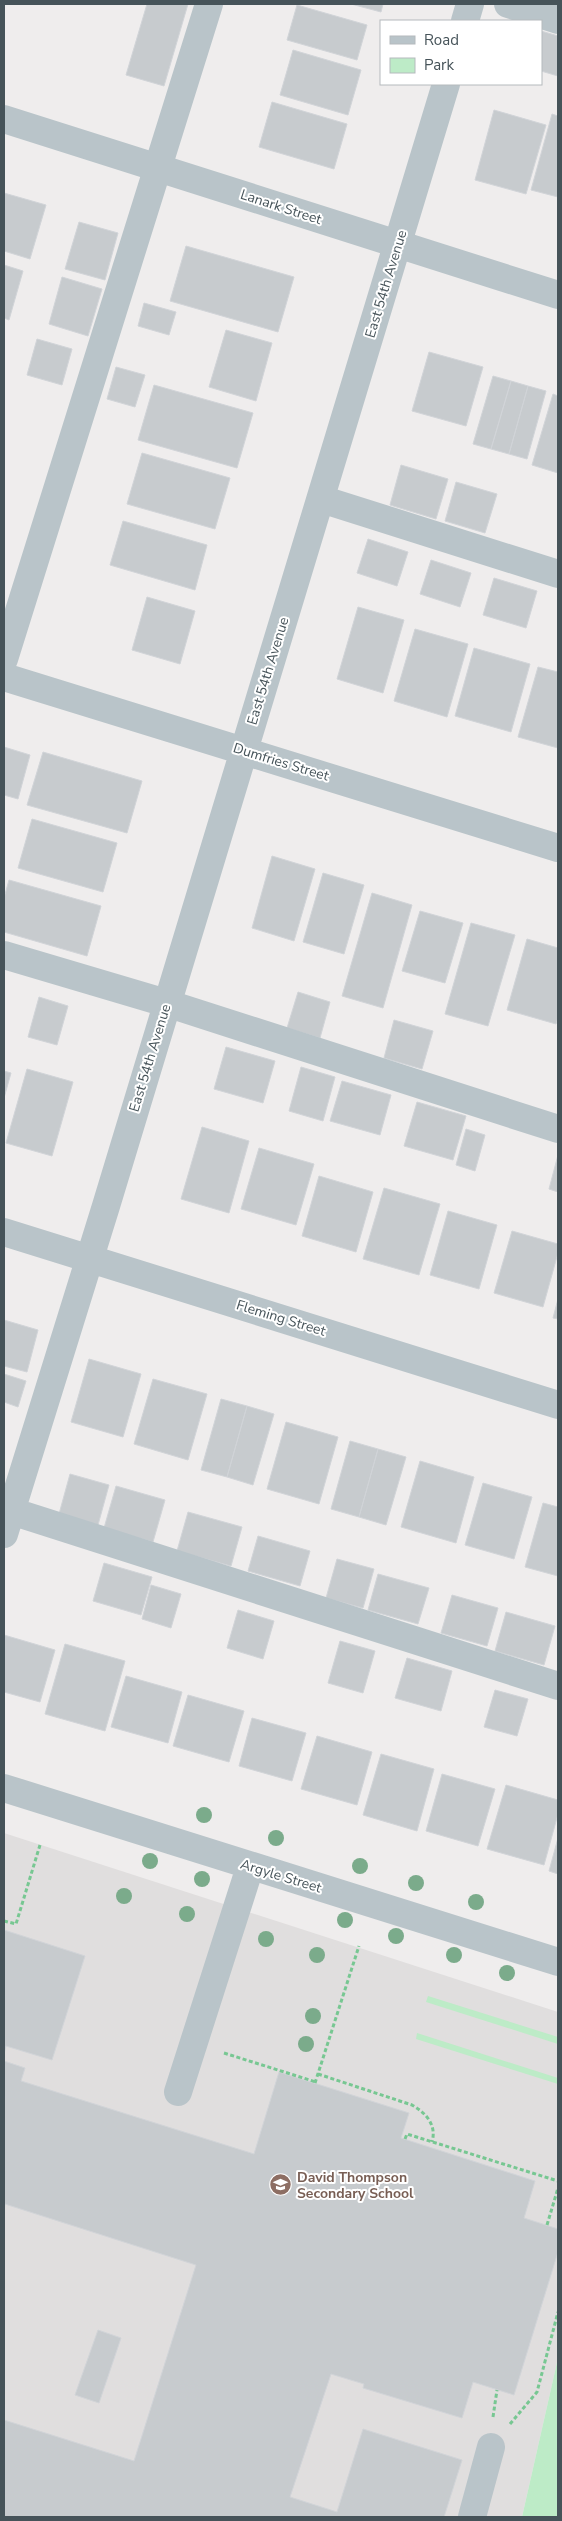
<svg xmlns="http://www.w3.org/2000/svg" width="562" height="2521" font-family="'Nunito Sans',sans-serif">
  <rect width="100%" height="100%" fill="#efeded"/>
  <path fill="#e0dede" d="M 4,1833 L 558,2012 L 558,2358 L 522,2517 L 4,2517 Z"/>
  <path fill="#bdebc7" d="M 428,1996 L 558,2037 L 558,2044 L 426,2002 Z
    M 417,2033 L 558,2078 L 558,2084 L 416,2039 Z
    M 558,2358 L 558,2517 L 522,2517 Z"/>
  <path fill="#c7cbce" stroke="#d1d4d8" d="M 147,4 L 188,4 L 164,86 L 126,75 Z
    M 351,4 L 383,4 L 381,12 Z
    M 297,5 L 367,25 L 357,60 L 287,40 Z
    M 541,31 L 558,36 L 558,76 L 541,71 Z
    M 293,50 L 361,70 L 348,115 L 280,95 Z
    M 272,102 L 347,124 L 334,169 L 259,147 Z
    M 494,110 L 546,125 L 526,194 L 475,180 Z
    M 552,114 L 558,116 L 558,197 L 531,190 Z
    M 4,193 L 46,205 L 30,259 L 4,251 Z
    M 79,222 L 118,233 L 105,280 L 65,269 Z
    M 186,246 L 294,277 L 278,332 L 170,301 Z
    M 4,265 L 23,271 L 9,320 L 4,318 Z
    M 62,277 L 102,289 L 88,336 L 49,324 Z
    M 144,303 L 176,312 L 169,335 L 138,326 Z
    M 226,330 L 272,343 L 256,401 L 209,387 Z
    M 37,339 L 72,349 L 62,385 L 27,375 Z
    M 429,352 L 483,367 L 466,426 L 412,411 Z
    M 116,367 L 145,375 L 135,407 L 107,399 Z
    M 493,376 L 511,381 L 491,449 L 473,444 Z
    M 511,381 L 528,386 L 509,454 L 491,449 Z
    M 154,385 L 253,413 L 237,468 L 138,440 Z
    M 528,386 L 546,391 L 527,459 L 509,454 Z
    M 553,394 L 558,396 L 558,473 L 532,465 Z
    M 142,453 L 230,478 L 215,529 L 127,504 Z
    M 401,465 L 448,479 L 436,519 L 390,505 Z
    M 456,482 L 497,494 L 485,533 L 445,521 Z
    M 123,521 L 207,545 L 195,590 L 110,565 Z
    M 368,539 L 408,552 L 397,586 L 357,573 Z
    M 431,560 L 471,573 L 460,607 L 420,594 Z
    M 494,578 L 537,591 L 526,628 L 483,615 Z
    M 147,597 L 195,611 L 180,664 L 132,650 Z
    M 358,607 L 404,620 L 383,693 L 337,679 Z
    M 415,629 L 468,644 L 447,717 L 394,701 Z
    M 474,648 L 530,664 L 511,732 L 455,716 Z
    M 538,667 L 558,672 L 558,748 L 518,737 Z
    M 4,747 L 30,755 L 18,799 L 4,795 Z
    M 43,752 L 142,781 L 127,833 L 27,805 Z
    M 32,819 L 117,843 L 103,892 L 18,868 Z
    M 272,856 L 315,869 L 294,941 L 252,928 Z
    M 323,873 L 364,885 L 344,954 L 303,942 Z
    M 9,880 L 101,906 L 87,956 L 4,932 L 4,898 Z
    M 372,893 L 412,905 L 383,1008 L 342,996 Z
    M 420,911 L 463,923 L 445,983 L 402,971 Z
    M 471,923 L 515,935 L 488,1026 L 445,1014 Z
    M 527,939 L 558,948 L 558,1017 L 556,1024 L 507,1010 Z
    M 298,992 L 330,1002 L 320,1038 L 287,1028 Z
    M 39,997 L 68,1006 L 57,1045 L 28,1037 Z
    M 394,1020 L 433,1031 L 422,1069 L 384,1058 Z
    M 226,1047 L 275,1061 L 263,1103 L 214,1089 Z
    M 301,1067 L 335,1077 L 323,1121 L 289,1111 Z
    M 27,1069 L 73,1082 L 52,1156 L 6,1143 Z
    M 4,1071 L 11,1073 L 4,1098 Z
    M 342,1081 L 391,1095 L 380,1135 L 330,1121 Z
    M 417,1102 L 466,1116 L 453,1160 L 404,1146 Z
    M 202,1127 L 249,1141 L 229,1213 L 181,1199 Z
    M 466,1129 L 485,1135 L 475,1171 L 456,1165 Z
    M 259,1148 L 314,1164 L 296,1225 L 241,1209 Z
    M 558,1155 L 558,1192 L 549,1189 Z
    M 319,1176 L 373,1192 L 356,1252 L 302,1236 Z
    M 384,1188 L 440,1204 L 419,1275 L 363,1259 Z
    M 448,1211 L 497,1225 L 479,1289 L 430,1275 Z
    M 512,1231 L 558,1244 L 558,1253 L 543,1307 L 494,1293 Z
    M 558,1299 L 558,1319 L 553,1318 Z
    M 4,1320 L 38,1330 L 27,1372 L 4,1366 Z
    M 89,1359 L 141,1374 L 123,1437 L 71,1422 Z
    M 4,1374 L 26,1381 L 18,1407 L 4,1402 Z
    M 153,1379 L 207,1394 L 188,1460 L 134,1444 Z
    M 221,1399 L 247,1406 L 227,1477 L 201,1470 Z
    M 247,1406 L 274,1414 L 253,1485 L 227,1477 Z
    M 286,1422 L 338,1437 L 319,1504 L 267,1489 Z
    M 350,1441 L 378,1449 L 359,1517 L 331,1509 Z
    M 378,1449 L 406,1457 L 386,1525 L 359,1517 Z
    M 420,1461 L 474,1477 L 456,1543 L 401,1527 Z
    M 70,1474 L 109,1485 L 98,1525 L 59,1514 Z
    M 483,1483 L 532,1497 L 514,1559 L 465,1545 Z
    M 116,1486 L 165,1500 L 153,1542 L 104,1528 Z
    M 543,1503 L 558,1507 L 558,1576 L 525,1567 Z
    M 188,1512 L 242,1527 L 231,1566 L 177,1551 Z
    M 258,1536 L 310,1551 L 300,1586 L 248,1571 Z
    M 337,1559 L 374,1569 L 363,1608 L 326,1598 Z
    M 104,1563 L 152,1577 L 141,1615 L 93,1601 Z
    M 378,1574 L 429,1588 L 418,1624 L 368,1610 Z
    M 151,1585 L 181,1594 L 171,1628 L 142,1619 Z
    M 452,1595 L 498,1608 L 487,1646 L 441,1633 Z
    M 238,1610 L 274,1621 L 263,1659 L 227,1648 Z
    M 506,1612 L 555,1626 L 544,1665 L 495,1651 Z
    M 4,1635 L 55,1650 L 40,1702 L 4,1692 Z
    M 340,1641 L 375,1651 L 363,1693 L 328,1683 Z
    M 65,1644 L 125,1661 L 105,1731 L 45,1714 Z
    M 407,1658 L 452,1671 L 441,1711 L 395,1698 Z
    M 126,1676 L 182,1692 L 168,1743 L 111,1727 Z
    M 495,1690 L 528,1699 L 517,1736 L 484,1727 Z
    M 188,1695 L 244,1711 L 229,1762 L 173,1746 Z
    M 252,1718 L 306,1733 L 292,1781 L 239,1766 Z
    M 317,1736 L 372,1752 L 357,1805 L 301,1789 Z
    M 381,1754 L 434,1769 L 417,1831 L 363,1815 Z
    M 442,1774 L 495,1789 L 478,1846 L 426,1831 Z
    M 506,1785 L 558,1800 L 558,1814 L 544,1865 L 487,1849 Z
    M 558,1838 L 558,1874 L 549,1871 Z
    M 4,1930 L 85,1956 L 52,2060 L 6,2046 L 4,2054 Z
    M 4,2061 L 25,2068 L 21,2081 L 254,2154 L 279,2072 L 409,2113 L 401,2138 L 535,2181 L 524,2218 L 558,2229 L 558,2252 L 514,2395 L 473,2382 L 462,2418 L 363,2388 L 364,2384 L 331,2374 L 290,2497 L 337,2512 L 363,2429 L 462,2460 L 444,2517 L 4,2517 L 4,2420 L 134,2461 L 196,2265 L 5,2204 L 4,2210 Z
    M 98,2330 L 121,2338 L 99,2403 L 75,2395 Z"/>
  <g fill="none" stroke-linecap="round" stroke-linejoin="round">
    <path stroke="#77c792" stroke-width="3" stroke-dasharray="4 2.5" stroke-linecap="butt" d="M 4,1921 L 16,1924 L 40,1845
      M 224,2053 L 316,2082
      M 318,2074 L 412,2105 C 426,2113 437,2125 432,2142
      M 315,2083 L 359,1946
      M 405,2139 L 407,2134 L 558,2181
      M 547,2225 L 558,2188
      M 493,2417 L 497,2390
      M 510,2424 L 537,2392 L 558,2312"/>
    <path stroke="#b9c4c9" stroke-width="28" d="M 508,4 L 558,20
      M 465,21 L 470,4
      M 4,119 L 558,295
      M 321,499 L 558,574
      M 4,659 L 209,4
      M 4,677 L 558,848
      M 4,955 L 166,1003 L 558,1129
      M 4,1232 L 558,1405
      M 11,1511 L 558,1686
      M 4,1534 L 106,1206 L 446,84
      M 4,1788 L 558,1962
      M 178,2092 L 250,1867
      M 472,2517 L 491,2447"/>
  </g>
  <g fill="#7bab8b">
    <circle cx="204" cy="1815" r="8"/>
    <circle cx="276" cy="1838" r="8"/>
    <circle cx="150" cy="1861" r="8"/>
    <circle cx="360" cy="1866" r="8"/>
    <circle cx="202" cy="1879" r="8"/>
    <circle cx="416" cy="1883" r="8"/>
    <circle cx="124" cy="1896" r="8"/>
    <circle cx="476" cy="1902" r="8"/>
    <circle cx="187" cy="1914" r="8"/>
    <circle cx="345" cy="1920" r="8"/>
    <circle cx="396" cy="1936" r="8"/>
    <circle cx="266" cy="1939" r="8"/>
    <circle cx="317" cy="1955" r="8"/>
    <circle cx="454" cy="1955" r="8"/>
    <circle cx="507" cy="1973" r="8"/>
    <circle cx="313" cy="2016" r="8"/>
    <circle cx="306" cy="2044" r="8"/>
  </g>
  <defs>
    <symbol id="school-disc" viewBox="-11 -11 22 22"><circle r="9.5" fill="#8d6e63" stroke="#fff"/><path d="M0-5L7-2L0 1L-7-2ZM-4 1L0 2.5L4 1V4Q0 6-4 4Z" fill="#fff"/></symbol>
  </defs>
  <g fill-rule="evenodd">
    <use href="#school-disc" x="268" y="2172" width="25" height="25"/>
  </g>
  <g text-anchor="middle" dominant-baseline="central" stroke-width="4" stroke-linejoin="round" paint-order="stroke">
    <g font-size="14" fill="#465359" stroke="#fff">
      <text transform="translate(281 207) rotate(18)">Lanark Street</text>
      <text transform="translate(386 284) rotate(-73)">East 54th Avenue</text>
      <text transform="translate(268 671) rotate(-73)">East 54th Avenue</text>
      <text transform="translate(281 762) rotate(17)">Dumfries Street</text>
      <text transform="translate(150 1058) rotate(-73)">East 54th Avenue</text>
      <text transform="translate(281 1318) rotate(17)">Fleming Street</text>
      <text transform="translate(281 1876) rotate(17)">Argyle Street</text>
    </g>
    <g font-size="14" font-weight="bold" fill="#785e54" stroke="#fff" text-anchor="start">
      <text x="297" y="2177">David Thompson<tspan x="297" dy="16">Secondary School</tspan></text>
    </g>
  </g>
  <rect width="562" height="2521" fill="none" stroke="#465359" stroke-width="10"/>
  <rect x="380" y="20" width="162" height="65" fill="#ffffff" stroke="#b5babd"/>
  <rect x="390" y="36" width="25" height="8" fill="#b9c4c9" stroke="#b5babd"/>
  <text x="424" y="45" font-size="15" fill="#465359">Road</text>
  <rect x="390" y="58" width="25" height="15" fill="#bdebc7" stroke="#b5babd"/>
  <text x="424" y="70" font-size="15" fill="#465359">Park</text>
</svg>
